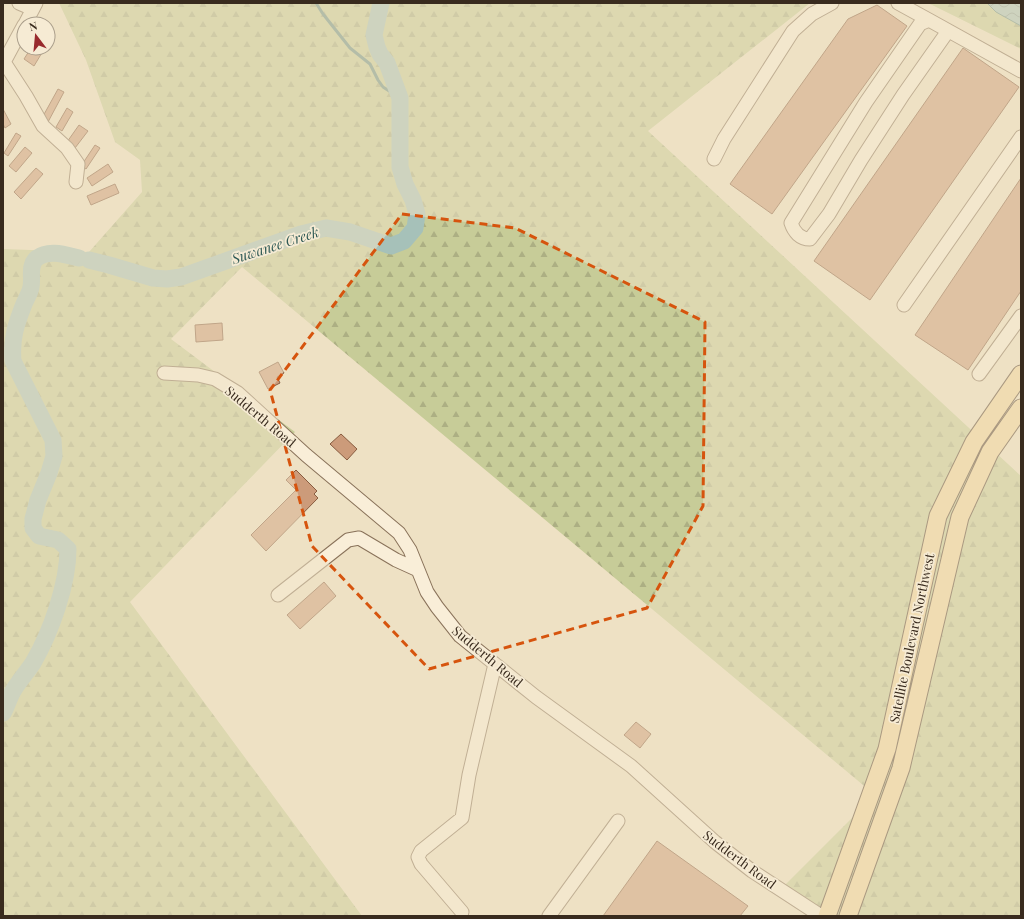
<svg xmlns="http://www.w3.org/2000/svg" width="1024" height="919" font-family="'Playfair Display',serif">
  <defs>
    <pattern id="forest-firs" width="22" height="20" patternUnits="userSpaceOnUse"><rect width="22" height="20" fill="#c7cc98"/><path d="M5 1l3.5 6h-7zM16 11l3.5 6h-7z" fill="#acaf83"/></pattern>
    <pattern id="water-waves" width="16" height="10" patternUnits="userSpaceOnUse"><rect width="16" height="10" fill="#a6c1b9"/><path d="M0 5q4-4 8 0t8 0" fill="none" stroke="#889d96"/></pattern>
  </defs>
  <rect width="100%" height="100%" fill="#eee1c4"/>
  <path fill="url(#forest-firs)" d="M 59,3 L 810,3 L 648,131 L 1021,476 L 1021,916 L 815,916 L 785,885 L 875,795 L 242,267 L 171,339 L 295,432 L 130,602 L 362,916 L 3,916 L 3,249 L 89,252 L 142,192 L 140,160 L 115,142 L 86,60 Z
    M 928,3 L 1021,3 L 1021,49 Z"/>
  <path fill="url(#water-waves)" stroke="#6d9086" d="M 987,3 L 1021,3 L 1021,26 L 996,12 Z"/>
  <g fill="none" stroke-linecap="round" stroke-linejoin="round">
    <path stroke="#6d9086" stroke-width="3" d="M 316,3 L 323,14 L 350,48 L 370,64 L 378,80 L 383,87 L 400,98"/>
    <path stroke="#a6c1b9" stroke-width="17" d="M 89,260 L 109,265 L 153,278 L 167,279 L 181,277 L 301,234 L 326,228 L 350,232 L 391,246 L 404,241 L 415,228 L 417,214 L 413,200 L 405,184 L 400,167 L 400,98 L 387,63 L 380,54 L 377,47 L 374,35 L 381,3
      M 3,713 C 7,706 9,698 13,691 C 19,681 27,672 33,663 C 51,632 68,584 68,549 L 58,540 L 39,536 L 33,528 L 33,519 L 38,500 L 49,473 L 54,456 L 53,440 L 13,361 C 11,339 16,324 24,304 C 26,299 30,293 31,287 C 33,278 28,265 37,258 C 49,249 66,255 79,258"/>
  </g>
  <path fill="#cc9b7a" stroke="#885c40" d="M 877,5 L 907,26 L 772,214 L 730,184 L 848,19 Z
    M 31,48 L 39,48 L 43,51 L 34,66 L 24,59 Z
    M 963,48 L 1019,87 L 870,300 L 814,261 Z
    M 58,89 L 64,92 L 48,122 L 42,118 Z
    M 67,108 L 73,112 L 62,131 L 56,127 Z
    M 3,109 L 11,124 L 5,128 L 3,124 Z
    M 79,125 L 88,131 L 75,148 L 67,142 Z
    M 16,133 L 21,136 L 8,156 L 4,153 Z
    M 95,145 L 100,148 L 86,169 L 81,166 Z
    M 25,147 L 32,153 L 16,172 L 9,166 Z
    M 108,164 L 113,172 L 92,186 L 87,178 Z
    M 36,168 L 43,174 L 21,199 L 14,192 Z
    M 1021,178 L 1021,291 L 968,370 L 915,335 Z
    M 115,184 L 119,193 L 91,205 L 87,196 Z
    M 222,323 L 223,340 L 196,342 L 195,325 Z
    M 278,362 L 284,373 L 277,377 L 280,383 L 268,389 L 259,372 Z
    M 341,434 L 357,449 L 347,460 L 330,444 Z
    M 296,470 L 317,491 L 314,494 L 318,498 L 266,551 L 251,535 L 296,490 L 286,480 Z
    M 324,582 L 336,596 L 300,629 L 287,615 Z
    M 636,722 L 651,734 L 640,748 L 624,735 Z
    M 657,841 L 748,906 L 740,916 L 603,916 Z"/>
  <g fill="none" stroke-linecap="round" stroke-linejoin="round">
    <defs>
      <path id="minor" d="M 19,3 L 33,9
        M 898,3 L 929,20
        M 25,24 L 36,3
        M 948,31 L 903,95 L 861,160 L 829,214 L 810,239 C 800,239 794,232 791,223 L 866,102 L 920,24 L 929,20 L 1021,71
        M 4,62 L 26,96 L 43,126 L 67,148 L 78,164 L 76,182
        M 3,64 L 24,25
        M 714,159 L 724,139 L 793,31 L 812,14 L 832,3
        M 904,305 L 1021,137
        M 164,373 L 198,375 L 215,379 L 238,393 L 306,455 L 399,533 L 410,550 L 427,592 L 437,607 L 460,636 L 536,697 L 631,766 L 715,842 L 752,871 L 821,916
        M 979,374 L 1021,316
        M 278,595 L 348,540 L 359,538 L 396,560 L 418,570
        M 462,912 L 421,864 L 418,857 L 421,851 L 462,818 L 469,775 L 495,664
        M 549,916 L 618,821"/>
      <path id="major" d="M 827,916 L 887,749 L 938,516 L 974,442 L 1021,374
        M 848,916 L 901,768 L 960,517 L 990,452 L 1021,408"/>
    </defs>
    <use href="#minor" stroke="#89725a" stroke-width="15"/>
    <use href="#major" stroke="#57412f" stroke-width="19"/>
    <use href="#minor" stroke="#f9eed8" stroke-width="13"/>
    <use href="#major" stroke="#f1d59c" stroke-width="17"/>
  </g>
  <path d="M0 0H1024V919H0ZM 402,214 L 515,228 L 705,322 L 703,506 L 647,608 L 429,669 L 312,546 L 270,390 Z" fill="#eee1c4" fill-opacity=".55" fill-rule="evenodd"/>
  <path fill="none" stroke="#d6540e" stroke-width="3" stroke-dasharray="8 5" stroke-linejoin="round" d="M 402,214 L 515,228 L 705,322 L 703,506 L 647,608 L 429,669 L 312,546 L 270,390 Z"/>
  <g text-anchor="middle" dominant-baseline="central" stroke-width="3.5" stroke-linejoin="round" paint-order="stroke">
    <g font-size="13" fill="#392b1e" stroke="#f6ebd4">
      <text transform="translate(261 416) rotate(40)">Sudderth Road</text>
      <text transform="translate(911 638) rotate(-78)">Satellite Boulevard Northwest</text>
      <text transform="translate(488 656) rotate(40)">Sudderth Road</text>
      <text transform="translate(740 859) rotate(37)">Sudderth Road</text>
    </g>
    <g font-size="14" font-style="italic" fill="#2e5955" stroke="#f6ebd4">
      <text transform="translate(275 245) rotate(-18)">Suwanee Creek</text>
    </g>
  </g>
  <rect width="1024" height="919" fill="none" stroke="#392b1e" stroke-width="8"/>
  <g transform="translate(36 36) rotate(344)"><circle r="19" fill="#f6ebd4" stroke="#aa9e8b"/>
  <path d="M0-3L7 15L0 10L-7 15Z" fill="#982a2d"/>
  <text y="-6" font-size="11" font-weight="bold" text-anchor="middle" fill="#392b1e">N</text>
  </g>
</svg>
